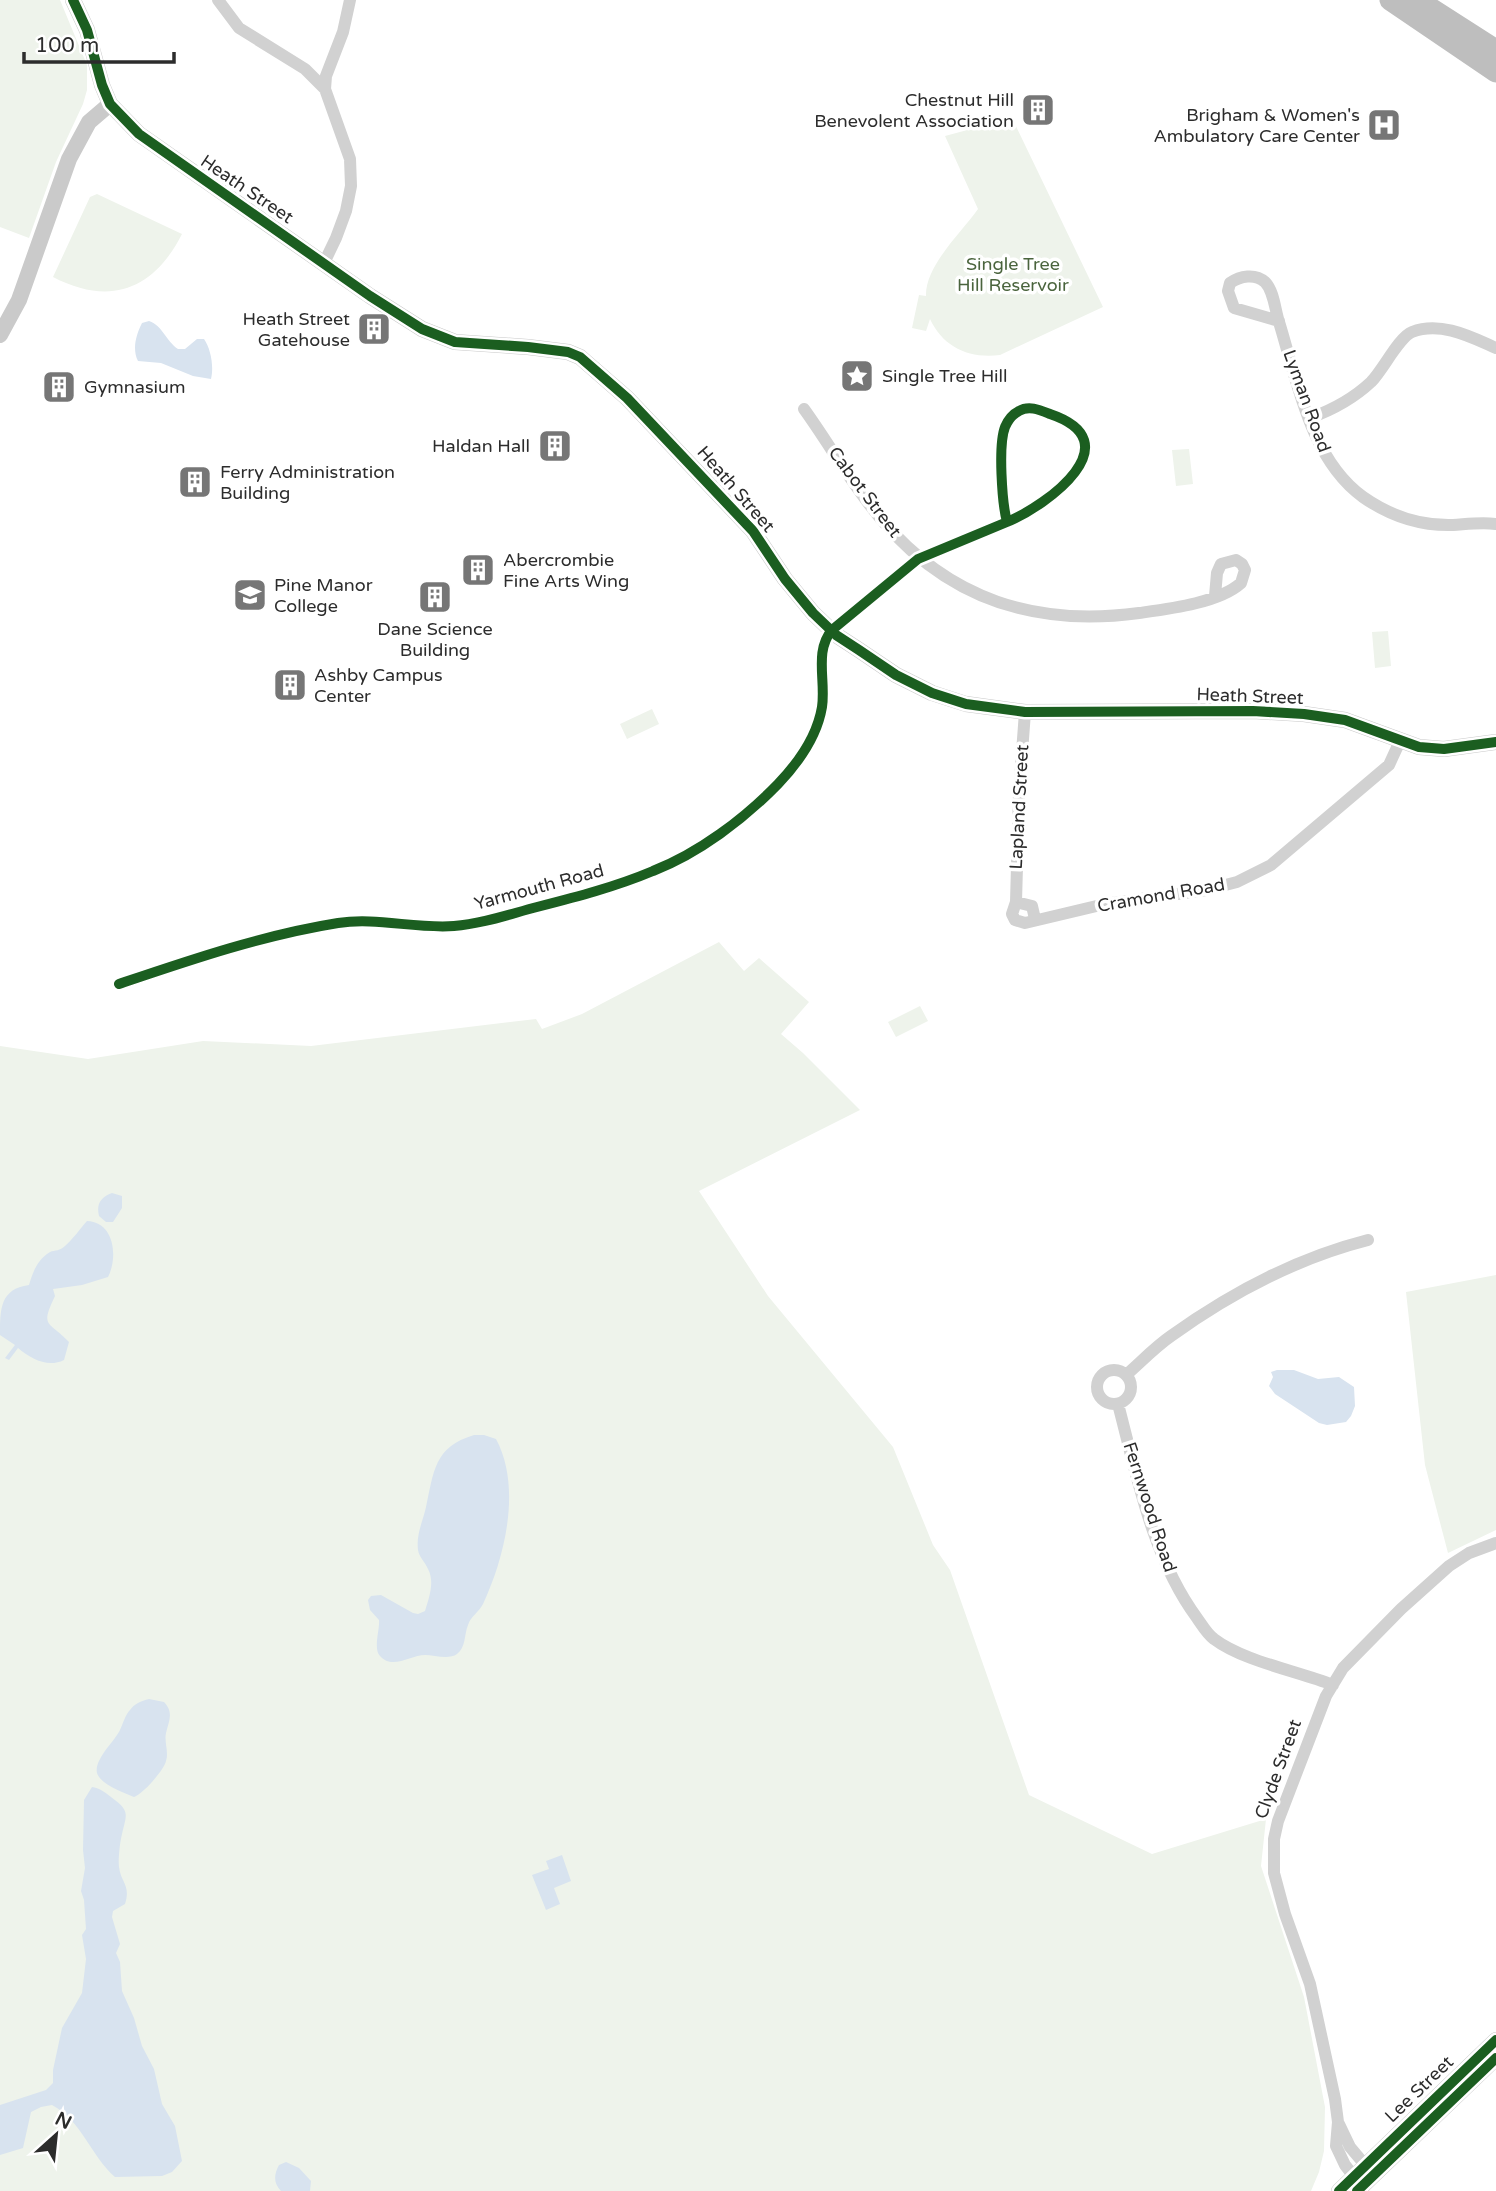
<svg xmlns="http://www.w3.org/2000/svg" width="1496" height="2191" font-family="'Varela Round',sans-serif">
  <rect width="100%" height="100%" fill="#fff"/>
  <path fill="#eef3eb" d="M 0,0 L 60,0 L 87,65 L 87,90 L 83,104 L 56,162 L 29,238 L 0,227 Z
    M 1012,118 L 1103,307 L 1000,355 C 969,359 943,347 930,319 L 926,331 L 912,328 L 919,295 L 926,296 C 925,266 961,233 978,209 L 945,136 Z
    M 97,194 L 182,234 C 153,291 109,306 53,277 L 90,197 Z
    M 1189,449 L 1193,484 L 1176,486 L 1172,450 Z
    M 1388,631 L 1391,666 L 1375,668 L 1372,632 Z
    M 652,709 L 659,724 L 627,739 L 620,724 Z
    M 719,942 L 744,971 L 759,958 L 809,1002 L 781,1034 L 803,1053 L 860,1110 L 699,1191 L 768,1296 L 893,1447 L 933,1545 L 950,1570 L 1029,1795 L 1152,1854 L 1266,1819 L 1261,1866 L 1304,1997 L 1325,2107 L 1324,2151 L 1319,2172 L 1311,2191 L 0,2191 L 0,1046 L 88,1059 L 203,1041 L 311,1046 L 536,1019 L 542,1029 L 582,1014 Z
    M 920,1006 L 928,1021 L 896,1037 L 888,1022 Z
    M 1496,1275 L 1496,1530 L 1448,1553 L 1425,1465 L 1406,1292 Z"/>
  <path fill="#d8e3ef" d="M 149,321 C 163,326 166,341 178,349 L 185,349 L 197,339 L 204,339 C 211,349 214,367 211,379 L 193,376 L 161,363 L 138,361 C 132,349 136,335 142,323 Z
    M 112,1193 L 122,1196 L 122,1208 L 113,1222 L 106,1222 L 99,1216 C 96,1204 101,1197 112,1193 Z
    M 87,1221 C 115,1222 118,1258 108,1277 L 82,1285 L 53,1289 L 55,1296 C 40,1328 48,1320 69,1342 L 64,1360 C 48,1368 31,1359 18,1348 L 9,1360 L 5,1358 L 15,1345 L 0,1335 C 0,1309 0,1289 29,1285 C 33,1272 37,1260 50,1252 C 55,1250 60,1251 65,1246 C 73,1239 80,1229 87,1221 Z
    M 1277,1370 L 1294,1370 L 1318,1379 L 1339,1377 L 1354,1387 L 1355,1406 L 1351,1416 L 1346,1422 L 1327,1425 L 1319,1423 L 1275,1394 L 1269,1386 L 1273,1377 L 1271,1372 Z
    M 474,1435 L 484,1435 L 496,1439 C 522,1487 505,1557 483,1604 C 479,1612 471,1616 468,1625 C 464,1635 466,1647 457,1654 C 449,1660 434,1655 425,1655 C 411,1655 392,1670 380,1656 C 373,1649 380,1629 379,1620 L 370,1610 L 368,1600 L 371,1596 L 381,1595 L 413,1613 L 418,1614 L 425,1611 C 429,1598 435,1582 428,1569 C 425,1562 419,1557 418,1550 C 416,1534 423,1521 426,1507 C 434,1471 434,1447 474,1435 Z
    M 149,1699 L 164,1702 C 174,1713 169,1720 166,1733 C 164,1742 169,1752 166,1761 C 164,1770 143,1794 134,1797 C 124,1793 100,1784 97,1773 C 94,1759 115,1741 120,1730 C 123,1724 125,1715 130,1710 C 134,1704 141,1701 149,1699 Z
    M 92,1787 C 99,1788 105,1792 111,1797 C 130,1811 127,1813 122,1834 C 120,1842 118,1859 119,1867 C 121,1883 131,1885 125,1904 L 113,1911 L 112,1917 L 120,1944 L 116,1953 L 120,1962 L 122,1991 L 134,2018 L 142,2046 L 154,2069 L 162,2104 L 175,2126 L 182,2161 L 172,2172 L 162,2176 L 115,2177 C 91,2156 82,2121 52,2105 L 41,2107 L 31,2112 L 23,2148 L 0,2155 L 0,2105 L 46,2090 L 53,2083 L 53,2070 L 62,2028 L 82,1993 L 86,1959 L 82,1935 L 86,1929 L 84,1900 L 81,1891 L 85,1868 L 83,1850 L 84,1800 Z
    M 562,1855 L 571,1881 L 554,1888 L 560,1904 L 546,1910 L 532,1875 L 549,1869 L 546,1861 Z
    M 286,2162 L 299,2168 L 311,2181 L 310,2191 L 281,2191 C 273,2183 274,2174 279,2165 Z"/>
  <g fill="none" stroke-linecap="round" stroke-linejoin="round">
    <path stroke="#d1d1d1" stroke-width="12" d="M 218,0 L 239,28 L 305,69 L 325,89 L 350,159 L 351,186 L 346,211 L 336,238 L 324,263
      M 325,89 L 326,76 L 343,32 L 350,0
      M 1279,321 L 1234,308 L 1228,291 L 1230,283 C 1240,276 1255,273 1265,282 C 1274,291 1275,310 1279,322 C 1297,380 1310,459 1363,497 C 1390,516 1421,526 1453,525 C 1468,524 1482,522 1496,524
      M 804,409 C 830,445 852,485 881,519 C 949,600 1036,627 1139,613 C 1168,609 1219,603 1241,583 L 1245,570 L 1242,564 L 1236,560 L 1221,564 L 1217,573 L 1215,596
      M 1310,418 C 1332,410 1354,398 1371,382 C 1383,370 1399,337 1412,332 C 1441,321 1471,337 1496,348
      M 1025,712 L 1019,793 L 1016,902 L 1012,914 L 1015,920 L 1025,923 L 1105,904 L 1206,890 L 1237,882 L 1271,865 L 1389,765 L 1400,741
      M 1016,902 L 1032,906 L 1035,919
      M 119,984 C 190,960 263,935 338,923 C 377,917 415,929 454,926 C 482,924 510,914 537,907 C 576,897 615,887 653,871 C 699,853 744,819 778,784 C 799,762 817,737 822,707 C 826,681 814,651 832,630 L 918,559 L 1007,522 C 1002,503 998,445 1005,427 C 1008,420 1013,414 1019,411 C 1029,405 1040,410 1050,414 C 1133,442 1048,505 1007,522
      M1097 1387a17 17 0 1 1 34 0a17 17 0 1 1-34 0Z
      M 1126,1375 C 1141,1362 1155,1347 1171,1336 C 1231,1293 1297,1258 1368,1240
      M 1118,1404 C 1137,1476 1152,1557 1197,1618 C 1202,1625 1207,1634 1214,1639 C 1243,1661 1297,1671 1333,1685
      M 1339,2124 L 1350,2147 L 1371,2172
      M 1359,2183 L 1345,2165 L 1336,2146 L 1338,2122 L 1335,2099 L 1310,1984 L 1285,1914 L 1274,1873 L 1274,1839 L 1278,1821 L 1326,1696 L 1343,1668 L 1401,1609 L 1449,1566 L 1469,1553 L 1496,1543"/>
    <path stroke="#cacaca" stroke-width="16" d="M 73,0 L 87,30 L 102,85 L 110,104 L 139,134 L 370,296 L 422,329 L 455,342 L 528,347 L 568,352 L 580,357 L 627,398 L 753,531 L 785,579 L 813,613 L 836,635 L 859,650 L 896,675 L 932,693 L 966,704 L 1025,712 L 1253,711 L 1304,714 L 1345,720 L 1419,747 L 1444,749 L 1496,742
      M 0,335 L 19,300 L 69,159 L 89,122 L 110,104
      M 1339,2191 L 1496,2040
      M 1357,2191 L 1496,2058"/>
    <path stroke="#bebebe" stroke-width="21" d="M 1390,0 L 1496,72
      M 1418,0 L 1496,50"/>
    <defs>
      <path id="cycleway" d="M 73,0 L 87,30 L 102,85 L 110,104 L 139,134 L 370,296 L 422,329 L 455,342 L 528,347 L 568,352 L 580,357 L 627,398 L 753,531 L 785,579 L 813,613 L 836,635 L 859,650 L 896,675 L 932,693 L 966,704 L 1025,712 L 1253,711 L 1304,714 L 1345,720 L 1419,747 L 1444,749 L 1496,742
        M 119,984 C 190,960 263,935 338,923 C 377,917 415,929 454,926 C 482,924 510,914 537,907 C 576,897 615,887 653,871 C 699,853 744,819 778,784 C 799,762 817,737 822,707 C 826,681 814,651 832,630 L 918,559 L 1007,522 C 1002,503 998,445 1005,427 C 1008,420 1013,414 1019,411 C 1029,405 1040,410 1050,414 C 1133,442 1048,505 1007,522
        M 1339,2191 L 1496,2040
        M 1357,2191 L 1496,2058"/>
    </defs>
    <use href="#cycleway" stroke="#fff" stroke-width="15"/>
    <use href="#cycleway" stroke="#1b5e20" stroke-width="10"/>
  </g>
  <defs>
    <symbol id="building-square" viewBox="-11 -11 22 22"><rect x="-9" y="-9" width="18" height="18" rx="4" fill="#767676" stroke="#fff"/><path d="M-4-6H4V6H1V3H-1V6H-4ZM-2.5-4.3h1.7v1.8h-1.7ZM.8-4.3h1.7v1.8H.8ZM-2.5-1h1.7V.8h-1.7ZM.8-1h1.7V.8H.8Z" fill="#fff"/></symbol>
    <symbol id="hospital-square" viewBox="-11 -11 22 22"><rect x="-9" y="-9" width="18" height="18" rx="4" fill="#767676" stroke="#fff"/><path d="M-5-5h3v3.5h4V-5h3V5h-3V1.5h-4V5h-3Z" fill="#fff"/></symbol>
    <symbol id="sight-square" viewBox="-11 -11 22 22"><rect x="-9" y="-9" width="18" height="18" rx="4" fill="#767676" stroke="#fff"/><path d="M0-6L1.8-2.2L6-1.7L2.9 1.2L3.7 5.4L0 3.3L-3.7 5.4L-2.9 1.2L-6-1.7L-1.8-2.2Z" fill="#fff"/></symbol>
    <symbol id="university-square" viewBox="-11 -11 22 22"><rect x="-9" y="-9" width="18" height="18" rx="4" fill="#767676" stroke="#fff"/><path d="M0-5L7-2L0 1L-7-2ZM-4 1L0 2.5L4 1V4Q0 6-4 4Z" fill="#fff"/></symbol>
  </defs>
  <g fill-rule="evenodd">
    <use href="#building-square" x="1019" y="91" width="38" height="38"/>
    <use href="#hospital-square" x="1365" y="106" width="38" height="38"/>
    <use href="#building-square" x="355" y="310" width="38" height="38"/>
    <use href="#sight-square" x="838" y="357" width="38" height="38"/>
    <use href="#building-square" x="40" y="368" width="38" height="38"/>
    <use href="#building-square" x="536" y="427" width="38" height="38"/>
    <use href="#building-square" x="176" y="463" width="38" height="38"/>
    <use href="#building-square" x="459" y="551" width="38" height="38"/>
    <use href="#university-square" x="231" y="576" width="38" height="38"/>
    <use href="#building-square" x="416" y="578" width="38" height="38"/>
    <use href="#building-square" x="271" y="666" width="38" height="38"/>
  </g>
  <g text-anchor="middle" dominant-baseline="central" stroke-width="7" stroke-linejoin="round" paint-order="stroke">
    <g font-size="18" fill="#2c2c2c" stroke="#fff" text-anchor="start">
      <text x="1014" y="100" text-anchor="end">Chestnut Hill<tspan x="1014" dy="21">Benevolent Association</tspan></text>
      <text x="1360" y="115" text-anchor="end">Brigham &amp; Women's<tspan x="1360" dy="21">Ambulatory Care Center</tspan></text>
      <text x="350" y="319" text-anchor="end">Heath Street<tspan x="350" dy="21">Gatehouse</tspan></text>
      <text x="882" y="376">Single Tree Hill</text>
      <text x="84" y="387">Gymnasium</text>
      <text x="530" y="446" text-anchor="end">Haldan Hall</text>
      <text x="220" y="472">Ferry Administration<tspan x="220" dy="21">Building</tspan></text>
      <text x="503" y="560">Abercrombie<tspan x="503" dy="21">Fine Arts Wing</tspan></text>
      <text x="274" y="585">Pine Manor<tspan x="274" dy="21">College</tspan></text>
      <text x="435" y="629" text-anchor="middle">Dane Science<tspan x="435" dy="21">Building</tspan></text>
      <text x="314" y="675">Ashby Campus<tspan x="314" dy="21">Center</tspan></text>
    </g>
    <g font-size="18" fill="#2c2c2c" stroke="#fff">
      <text transform="translate(247 189) rotate(34)">Heath Street</text>
      <text transform="translate(1307 401) rotate(70)">Lyman Road</text>
      <text transform="translate(736 489) rotate(49)">Heath Street</text>
      <text transform="translate(865 492) rotate(53)">Cabot Street</text>
      <text transform="translate(1250 696) rotate(2)">Heath Street</text>
      <text transform="translate(1019 807) rotate(-87)">Lapland Street</text>
      <text transform="translate(539 887) rotate(-15)">Yarmouth Road</text>
      <text transform="translate(1161 895) rotate(-10)">Cramond Road</text>
      <text transform="translate(1150 1507) rotate(72)">Fernwood Road</text>
      <text transform="translate(1278 1769) rotate(-70)">Clyde Street</text>
      <text transform="translate(1419 2089) rotate(-44)">Lee Street</text>
    </g>
    <g font-size="18" fill="#4a643d" stroke="#fff">
      <text x="1013" y="264">Single Tree<tspan x="1013" dy="21">Hill Reservoir</tspan></text>
    </g>
  </g>
  <g transform="translate(56 2135) rotate(27)" stroke="#ffffff" stroke-width="5" paint-order="stroke">
  <path d="M0-5L12 26L0 18L-12 26Z" fill="#2c2c2c"/>
  <text y="-10" font-size="19" font-weight="bold" text-anchor="middle" fill="#2c2c2c">N</text>
  </g>
  <path d="M24 52v10h150v-10" fill="none" stroke="#2c2c2c" stroke-width="3.5"/>
  <text x="35" y="52" font-size="21" fill="#2c2c2c" stroke="#ffffff" stroke-width="5" paint-order="stroke">100 m</text>
</svg>
